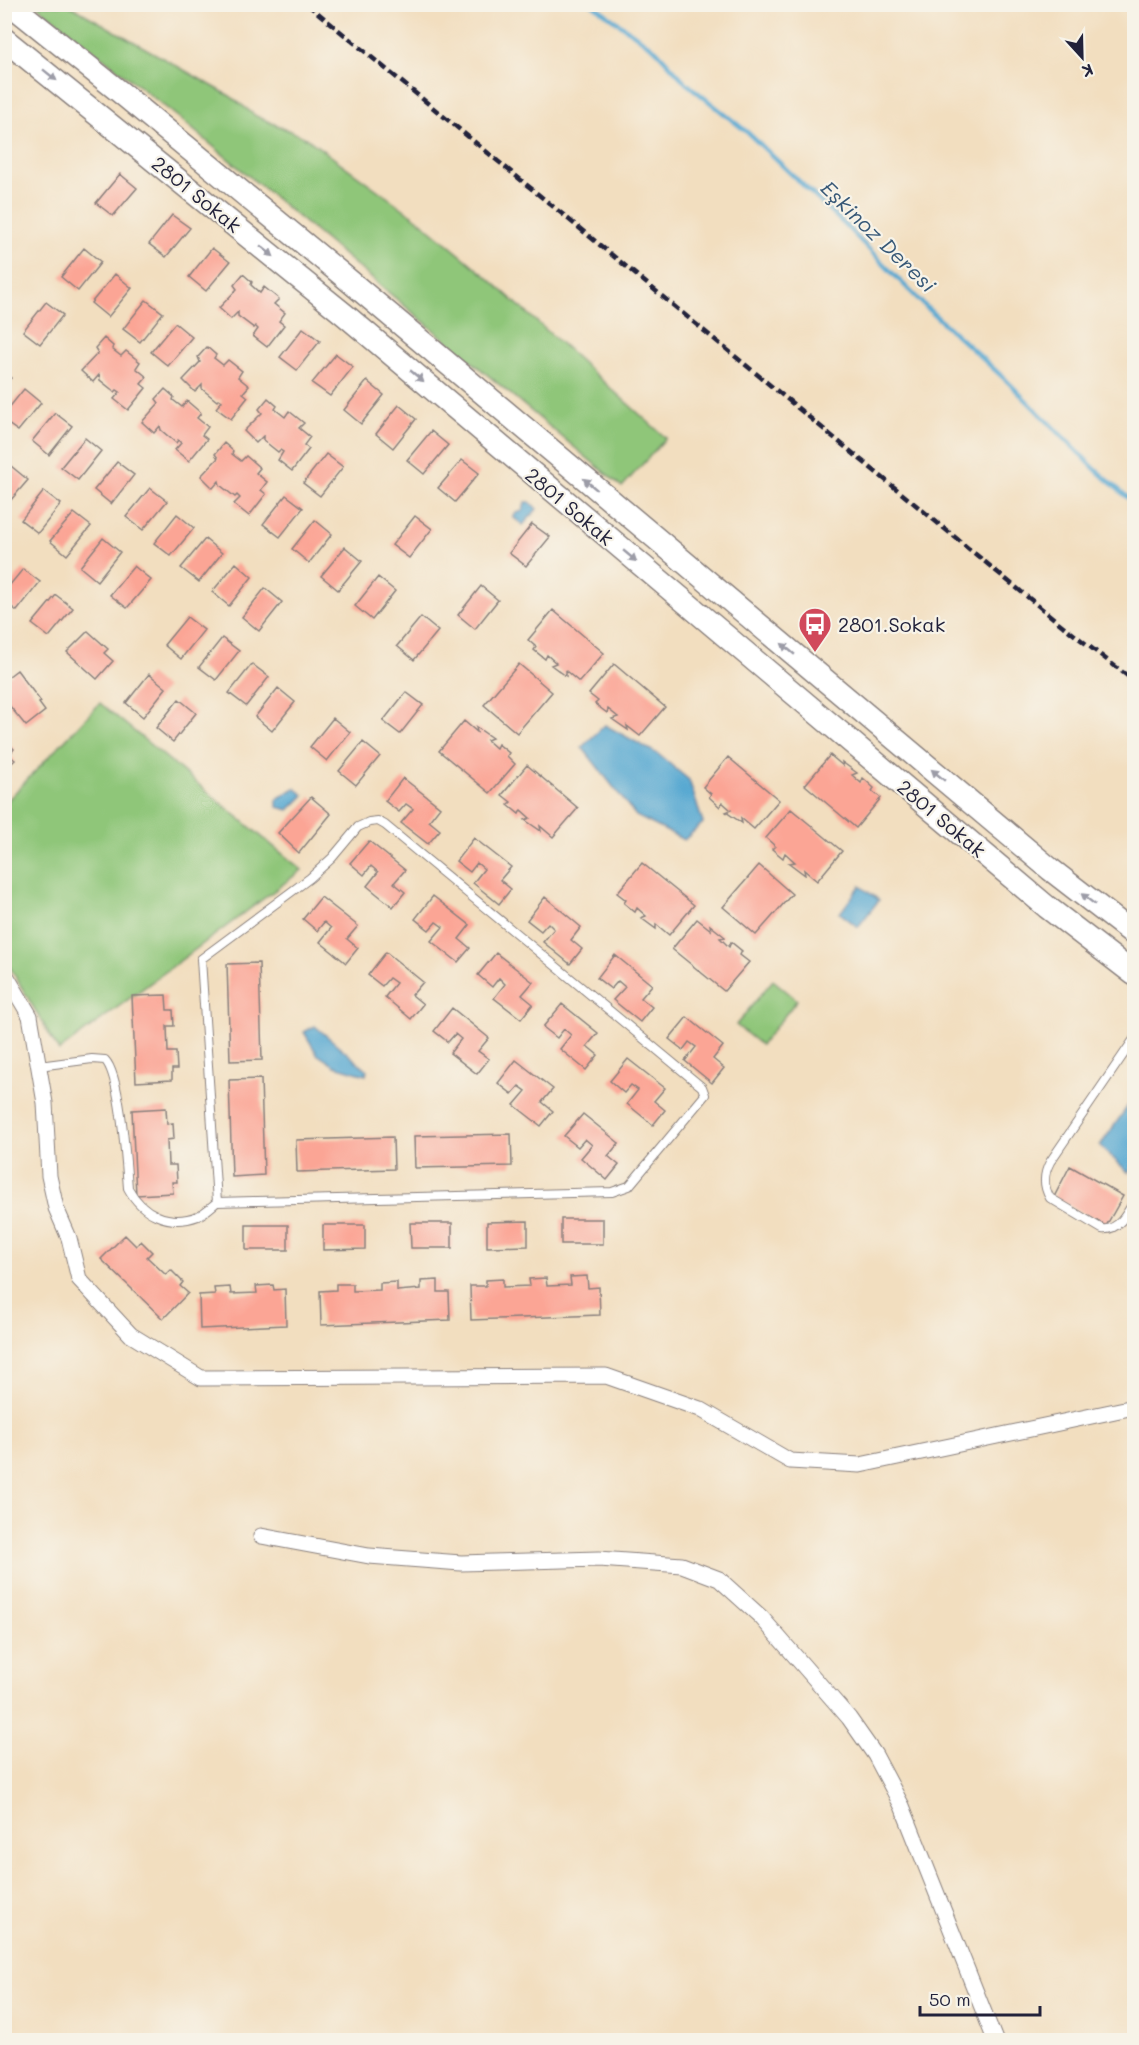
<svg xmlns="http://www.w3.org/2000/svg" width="1139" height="2045" font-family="Mali,sans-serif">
  <rect width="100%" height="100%" fill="#f7f3e8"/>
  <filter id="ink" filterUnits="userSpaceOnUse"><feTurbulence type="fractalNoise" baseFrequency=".0167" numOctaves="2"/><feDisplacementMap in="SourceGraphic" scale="12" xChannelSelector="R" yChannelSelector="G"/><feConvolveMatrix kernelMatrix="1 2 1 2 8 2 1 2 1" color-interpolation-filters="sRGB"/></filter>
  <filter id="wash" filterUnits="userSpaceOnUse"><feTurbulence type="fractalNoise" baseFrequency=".008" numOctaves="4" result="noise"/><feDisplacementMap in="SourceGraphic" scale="24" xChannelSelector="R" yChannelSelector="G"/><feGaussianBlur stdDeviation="1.35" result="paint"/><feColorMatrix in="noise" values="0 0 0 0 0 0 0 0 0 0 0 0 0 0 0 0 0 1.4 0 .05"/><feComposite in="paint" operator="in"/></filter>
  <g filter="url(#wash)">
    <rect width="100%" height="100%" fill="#f2debf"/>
    <path fill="#8fc679" stroke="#58745a" stroke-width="1.5" d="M 36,5 L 69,5 L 230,96 L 256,116 L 306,138 L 420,221 L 487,277 L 666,438 L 622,487 L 178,117 Z
      M 100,703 L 302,870 L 59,1051 L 5,959 L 4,804 Z
      M 773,980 L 797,1000 L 761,1045 L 736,1025 Z"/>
    <path fill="#56a8d1" stroke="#3c6586" stroke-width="1.5" d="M 525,502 L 530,502 L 537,509 L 523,525 L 513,517 L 516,513 L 523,511 Z
      M 605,725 L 658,754 L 689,780 L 703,823 L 684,840 L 636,816 L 582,747 Z
      M 295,788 L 304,795 L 289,810 L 277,807 L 277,799 Z
      M 860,886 L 879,900 L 858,927 L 840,913 Z
      M 315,1026 L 367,1070 L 366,1075 L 335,1066 L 317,1054 L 304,1032 Z
      M 1132,1100 L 1134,1107 L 1134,1162 L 1129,1173 L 1100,1146 Z"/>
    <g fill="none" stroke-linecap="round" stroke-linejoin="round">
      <path stroke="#56a8d1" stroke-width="4.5" d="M 592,4 L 656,50 L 686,83 L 747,132 L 842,222 L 927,308 L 1006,380 L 1096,470 L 1134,503"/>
    </g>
    <g id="blocks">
      <path fill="#fba595" d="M 120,174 L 137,188 L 113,216 L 96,203 Z
        M 172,215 L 190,228 L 166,257 L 149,244 Z
        M 84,248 L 101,262 L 78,291 L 61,277 Z
        M 212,248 L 230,262 L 206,291 L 189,277 Z
        M 115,274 L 132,288 L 108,317 L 91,303 Z
        M 243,274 L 252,282 L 251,285 L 260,293 L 264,287 L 279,299 L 274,304 L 285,313 L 279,321 L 284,325 L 267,347 L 253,336 L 258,329 L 255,326 L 254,328 L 238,316 L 238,312 L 231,319 L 219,308 L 237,289 L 234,285 Z
        M 146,300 L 163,313 L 140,342 L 123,329 Z
        M 46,302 L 63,315 L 40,344 L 23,331 Z
        M 175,323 L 192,337 L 168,366 L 151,352 Z
        M 303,328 L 320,341 L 297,370 L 280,357 Z
        M 104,338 L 113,346 L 112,349 L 121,356 L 126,351 L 140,362 L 136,368 L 147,377 L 141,384 L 146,388 L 128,410 L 114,399 L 120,392 L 117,390 L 115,392 L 100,380 L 99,375 L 93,382 L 81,371 L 98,353 L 95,348 Z
        M 207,347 L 216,355 L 214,358 L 223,365 L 228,360 L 242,371 L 238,377 L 249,386 L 243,393 L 248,397 L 231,419 L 216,408 L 222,401 L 219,399 L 217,401 L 202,389 L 202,385 L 195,392 L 183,380 L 200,362 L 198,357 Z
        M 336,354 L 353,367 L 330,396 L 312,383 Z
        M 4,372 L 11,378 L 4,386 Z
        M 367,381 L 384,395 L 361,424 L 344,410 Z
        M 24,389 L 41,403 L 18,431 L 4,421 L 4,414 Z
        M 165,389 L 174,397 L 173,400 L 182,407 L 187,401 L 201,413 L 197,418 L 208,427 L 202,435 L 207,439 L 189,461 L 175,450 L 181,443 L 178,440 L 176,443 L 161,430 L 160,426 L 154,433 L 142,422 L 159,403 L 156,399 Z
        M 268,398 L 277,406 L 275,409 L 285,417 L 289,411 L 304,423 L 299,428 L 310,437 L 304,445 L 309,449 L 292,471 L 278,460 L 283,452 L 280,450 L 278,452 L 263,440 L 263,436 L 256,443 L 244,431 L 262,413 L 259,409 Z
        M 399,405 L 416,419 L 393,448 L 376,434 Z
        M 55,413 L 72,426 L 49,455 L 32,441 Z
        M 431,431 L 448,445 L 424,474 L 407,460 Z
        M 85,438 L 101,451 L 78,480 L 61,467 Z
        M 224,443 L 233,451 L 232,454 L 241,461 L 246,456 L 260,468 L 256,473 L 267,482 L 261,490 L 266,494 L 249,516 L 234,504 L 240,498 L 237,495 L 235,497 L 220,485 L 219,481 L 213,488 L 201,476 L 218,458 L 215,454 Z
        M 326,454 L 343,467 L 320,496 L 303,483 Z
        M 462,460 L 479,473 L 455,502 L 438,488 Z
        M 117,462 L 134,475 L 111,504 L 94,490 Z
        M 11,466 L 28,480 L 4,508 L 4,474 Z
        M 150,488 L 167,501 L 143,530 L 126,517 Z
        M 44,491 L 61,504 L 38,533 L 21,520 Z
        M 286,495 L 303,508 L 280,537 L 263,524 Z
        M 74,513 L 91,526 L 67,555 L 50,541 Z
        M 177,514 L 194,528 L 171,556 L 154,543 Z
        M 415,516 L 432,529 L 409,558 L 392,545 Z
        M 315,520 L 332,534 L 309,563 L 292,549 Z
        M 532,524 L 550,537 L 526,566 L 509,553 Z
        M 103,538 L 120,552 L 97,581 L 80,567 Z
        M 205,539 L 222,553 L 199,582 L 181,568 Z
        M 345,547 L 362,561 L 338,590 L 321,576 Z
        M 236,563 L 252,577 L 229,606 L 212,592 Z
        M 134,566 L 151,580 L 127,608 L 110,595 Z
        M 23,569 L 40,582 L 17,611 L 4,601 L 4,592 Z
        M 378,577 L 395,591 L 372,620 L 355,606 Z
        M 481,586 L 498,600 L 475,629 L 458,615 Z
        M 265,588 L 282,602 L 259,631 L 242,617 Z
        M 56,595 L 73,608 L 49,637 L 32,624 Z
        M 553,610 L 604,653 L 579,682 L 566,671 L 566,676 L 551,665 L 556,663 L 547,655 L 545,659 L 534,650 L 536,647 L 528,640 Z
        M 187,617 L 204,630 L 181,659 L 164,645 Z
        M 421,617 L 438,631 L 414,660 L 397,646 Z
        M 88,631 L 108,649 L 104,653 L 113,661 L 97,679 L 67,652 Z
        M 222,638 L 239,651 L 216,680 L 199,667 Z
        M 252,664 L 269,677 L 246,706 L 229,693 Z
        M 519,664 L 552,692 L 517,733 L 484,705 Z
        M 614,664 L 665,707 L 640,736 L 627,726 L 628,730 L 612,719 L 618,717 L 608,709 L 607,713 L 595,704 L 598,701 L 589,694 Z
        M 17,670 L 41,702 L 39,703 L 45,711 L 26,726 L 4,699 L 4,680 Z
        M 149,674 L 166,688 L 143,717 L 126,703 Z
        M 278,688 L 295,702 L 272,731 L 255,717 Z
        M 406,692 L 423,705 L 400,734 L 383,721 Z
        M 179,699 L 196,713 L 173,742 L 156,728 Z
        M 333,718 L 350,732 L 327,761 L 310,747 Z
        M 464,721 L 477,732 L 476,727 L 492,738 L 487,740 L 496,748 L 498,744 L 509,753 L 507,756 L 515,764 L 490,793 L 439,751 Z
        M 4,739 L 14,749 L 9,755 L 15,760 L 4,770 Z
        M 363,742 L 380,756 L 356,785 L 339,771 Z
        M 830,755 L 843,766 L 842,762 L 857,773 L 852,775 L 861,783 L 863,778 L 874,788 L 872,791 L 881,798 L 856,828 L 805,785 Z
        M 728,757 L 779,800 L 754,829 L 741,818 L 742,823 L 726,812 L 731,810 L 722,802 L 720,807 L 709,797 L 711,794 L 703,787 Z
        M 527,765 L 578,808 L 553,837 L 540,826 L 541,831 L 525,820 L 530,818 L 521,810 L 519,814 L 508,805 L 511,802 L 502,795 Z
        M 403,778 L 440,807 L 429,821 L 440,830 L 428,844 L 401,823 L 413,809 L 406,804 L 399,812 L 385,801 Z
        M 311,797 L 331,814 L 299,853 L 278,833 Z
        M 791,809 L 842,851 L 817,881 L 804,870 L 805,875 L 789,863 L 795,862 L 785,853 L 783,858 L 772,849 L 775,846 L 766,838 Z
        M 474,838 L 511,867 L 500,880 L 511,889 L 499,904 L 473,883 L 484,869 L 477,863 L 470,872 L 456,861 Z
        M 369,841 L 405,870 L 394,883 L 405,892 L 393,907 L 367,886 L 378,872 L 371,866 L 364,875 L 350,863 Z
        M 642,863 L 694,905 L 669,935 L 656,924 L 656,929 L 641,918 L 646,916 L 637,908 L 635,912 L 624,903 L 626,900 L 617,893 Z
        M 759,865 L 792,894 L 756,935 L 723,907 Z
        M 433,896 L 470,925 L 459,939 L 470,948 L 458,962 L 431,941 L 443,927 L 436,922 L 429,930 L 415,919 Z
        M 321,897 L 358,926 L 347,939 L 358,948 L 346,963 L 320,942 L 331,928 L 324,922 L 317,931 L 303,919 Z
        M 545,897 L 581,927 L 571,940 L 582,949 L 570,964 L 543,942 L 554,929 L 548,923 L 541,931 L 527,920 Z
        M 697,919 L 711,930 L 710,925 L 725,937 L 720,938 L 729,947 L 731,942 L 742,951 L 740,955 L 749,962 L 724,991 L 672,949 Z
        M 386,952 L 423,982 L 412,995 L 423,1004 L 411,1019 L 385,997 L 396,983 L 389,978 L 382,986 L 368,975 Z
        M 496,953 L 533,982 L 522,995 L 533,1004 L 521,1019 L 494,998 L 505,984 L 499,978 L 492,987 L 478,975 Z
        M 615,955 L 652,985 L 641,998 L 652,1007 L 640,1022 L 613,1000 L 625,987 L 618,981 L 611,989 L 597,978 Z
        M 259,963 L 262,1060 L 230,1061 L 227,964 Z
        M 166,995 L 167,1010 L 173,1010 L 174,1026 L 167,1026 L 168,1052 L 176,1052 L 177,1069 L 172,1069 L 172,1080 L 136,1082 L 132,996 Z
        M 562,1004 L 598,1033 L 587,1046 L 598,1055 L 586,1070 L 560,1049 L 571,1035 L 564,1029 L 557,1038 L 543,1027 Z
        M 452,1008 L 489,1038 L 478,1051 L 489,1059 L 477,1074 L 450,1053 L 461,1039 L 455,1034 L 448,1042 L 434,1031 Z
        M 687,1017 L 723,1046 L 713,1059 L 724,1068 L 712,1083 L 685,1061 L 696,1047 L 689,1042 L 683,1050 L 669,1039 Z
        M 628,1059 L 665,1088 L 654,1101 L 665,1110 L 653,1125 L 627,1104 L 638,1090 L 631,1085 L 624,1093 L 610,1081 Z
        M 516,1060 L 553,1089 L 542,1102 L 553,1111 L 541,1126 L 514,1105 L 526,1091 L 519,1086 L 512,1094 L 498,1083 Z
        M 261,1079 L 264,1175 L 232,1177 L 229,1080 Z
        M 166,1108 L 167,1124 L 173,1123 L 174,1139 L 167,1140 L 168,1165 L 176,1165 L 177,1182 L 172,1182 L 173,1193 L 136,1195 L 132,1110 Z
        M 583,1114 L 619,1143 L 608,1156 L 619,1165 L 607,1180 L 581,1158 L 592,1145 L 585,1139 L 578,1147 L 564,1136 Z
        M 511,1134 L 512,1166 L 415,1168 L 414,1136 Z
        M 393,1137 L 394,1169 L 297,1172 L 296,1140 Z
        M 1070,1166 L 1123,1196 L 1106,1226 L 1054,1197 Z
        M 561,1219 L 603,1219 L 603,1244 L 561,1244 Z
        M 528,1221 L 528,1246 L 487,1247 L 487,1222 Z
        M 410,1223 L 452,1223 L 452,1248 L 411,1248 Z
        M 246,1225 L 288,1225 L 288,1250 L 246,1250 Z
        M 323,1225 L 365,1225 L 365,1249 L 323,1250 Z
        M 125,1235 L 136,1246 L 141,1241 L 152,1252 L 147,1257 L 166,1275 L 171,1270 L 183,1282 L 180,1286 L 188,1293 L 163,1319 L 101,1259 Z
        M 587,1276 L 588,1288 L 599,1287 L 600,1315 L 471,1320 L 470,1286 L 486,1286 L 486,1280 L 503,1279 L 503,1287 L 530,1286 L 529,1279 L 546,1278 L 547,1286 L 571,1285 L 570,1277 Z
        M 438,1280 L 438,1292 L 449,1292 L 450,1320 L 321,1325 L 320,1291 L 336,1290 L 336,1284 L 353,1284 L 353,1291 L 380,1290 L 380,1283 L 397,1282 L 397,1291 L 421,1289 L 421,1281 Z
        M 273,1285 L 274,1290 L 285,1289 L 286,1325 L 200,1329 L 199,1295 L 215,1294 L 214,1288 L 230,1287 L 231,1294 L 257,1293 L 256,1286 Z"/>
    </g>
  </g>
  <g filter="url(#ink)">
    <use href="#blocks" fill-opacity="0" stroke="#8a807d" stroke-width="1.5"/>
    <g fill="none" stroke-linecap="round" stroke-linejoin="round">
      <defs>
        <path id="service" d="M 1134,1039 L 1050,1162 C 1043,1175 1043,1186 1050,1198 L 1102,1229 C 1118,1231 1127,1214 1134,1201
          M 39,1066 L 92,1059 L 105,1060 C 121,1076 126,1163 128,1188 C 142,1214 169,1227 198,1216 C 205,1213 212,1206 217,1202 L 612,1192 L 629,1186 L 705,1095 L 702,1087 L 385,825 L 378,821 L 369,822 L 358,827 L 332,858 L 310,878 L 201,959 L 217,1202"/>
        <path id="minor" d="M 4,972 L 30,1016 L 45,1103 L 49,1176 L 56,1208 L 69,1238 L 79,1279 L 131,1335 L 201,1378 L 606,1376 L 700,1409 L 790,1461 L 860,1465 L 1134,1407
          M 261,1536 L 369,1556 L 461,1563 L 599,1559 L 682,1565 L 719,1579 L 761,1617 L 849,1718 L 875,1755 L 902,1806 L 995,2040"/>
        <path id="primary" d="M 10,4 L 120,92 L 340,273 L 1050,869 L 1134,934
          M 4,39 L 345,315 L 1047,907 L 1134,974"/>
      </defs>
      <use href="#service" stroke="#8a807d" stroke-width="10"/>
      <use href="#minor" stroke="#8a807d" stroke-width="17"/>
      <use href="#primary" stroke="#8a807d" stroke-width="25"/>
      <use href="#service" stroke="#fff" stroke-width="8"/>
      <use href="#minor" stroke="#fff" stroke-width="15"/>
      <use href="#primary" stroke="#fff" stroke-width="22"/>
      <path stroke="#22223b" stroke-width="4.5" stroke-dasharray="9 4.5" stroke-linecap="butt" d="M 307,4 L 1058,622 L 1134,681"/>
    </g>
    <defs><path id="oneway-solid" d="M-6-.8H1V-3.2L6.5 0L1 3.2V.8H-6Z" transform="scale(1.5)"/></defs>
    <g fill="#9c9ca7">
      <use href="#oneway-solid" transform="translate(50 75) rotate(39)"/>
      <use href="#oneway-solid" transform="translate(267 251) rotate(39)"/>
      <use href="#oneway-solid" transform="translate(417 376) rotate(40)"/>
      <use href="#oneway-solid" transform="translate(590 484) rotate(-140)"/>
      <use href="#oneway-solid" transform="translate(630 556) rotate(40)"/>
      <use href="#oneway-solid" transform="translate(788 649) rotate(-140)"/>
      <use href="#oneway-solid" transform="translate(938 775) rotate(-140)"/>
      <use href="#oneway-solid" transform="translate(1088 899) rotate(-142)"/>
    </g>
  </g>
  <defs>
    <symbol id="bus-pin" viewBox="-11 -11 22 30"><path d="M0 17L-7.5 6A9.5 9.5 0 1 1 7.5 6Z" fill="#d1495b" stroke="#f7f3e8"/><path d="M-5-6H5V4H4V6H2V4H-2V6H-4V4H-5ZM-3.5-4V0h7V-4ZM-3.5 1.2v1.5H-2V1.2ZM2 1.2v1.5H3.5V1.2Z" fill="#fff"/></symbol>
  </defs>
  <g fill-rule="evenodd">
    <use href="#bus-pin" x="796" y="605" width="38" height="52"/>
  </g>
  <g text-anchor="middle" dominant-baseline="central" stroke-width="4.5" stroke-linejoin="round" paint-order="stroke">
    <g font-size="20" fill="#22223b" stroke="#f7f3e8">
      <text transform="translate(197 194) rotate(39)">2801 Sokak</text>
      <text transform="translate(570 506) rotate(40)">2801 Sokak</text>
      <text transform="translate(942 818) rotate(40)">2801 Sokak</text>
    </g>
    <g font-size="20" fill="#22223b" stroke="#f7f3e8" text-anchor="start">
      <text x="838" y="624">2801.Sokak</text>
    </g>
    <g font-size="21" font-style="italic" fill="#375877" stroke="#f7f3e8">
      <text transform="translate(879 236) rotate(44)">Eşkinoz Deresi</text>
    </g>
  </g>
  <rect width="1139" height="2045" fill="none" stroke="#f7f3e8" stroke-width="24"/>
  <g transform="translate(1082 57) rotate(158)" stroke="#f7f3e8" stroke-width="4.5" paint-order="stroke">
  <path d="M0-4.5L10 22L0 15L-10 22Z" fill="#22223b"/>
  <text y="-9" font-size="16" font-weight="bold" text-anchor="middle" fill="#22223b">K</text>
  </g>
  <path d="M920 2006v9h120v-9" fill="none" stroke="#22223b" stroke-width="3"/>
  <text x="929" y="2006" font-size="18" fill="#22223b" stroke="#f7f3e8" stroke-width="4.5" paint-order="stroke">50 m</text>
</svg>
